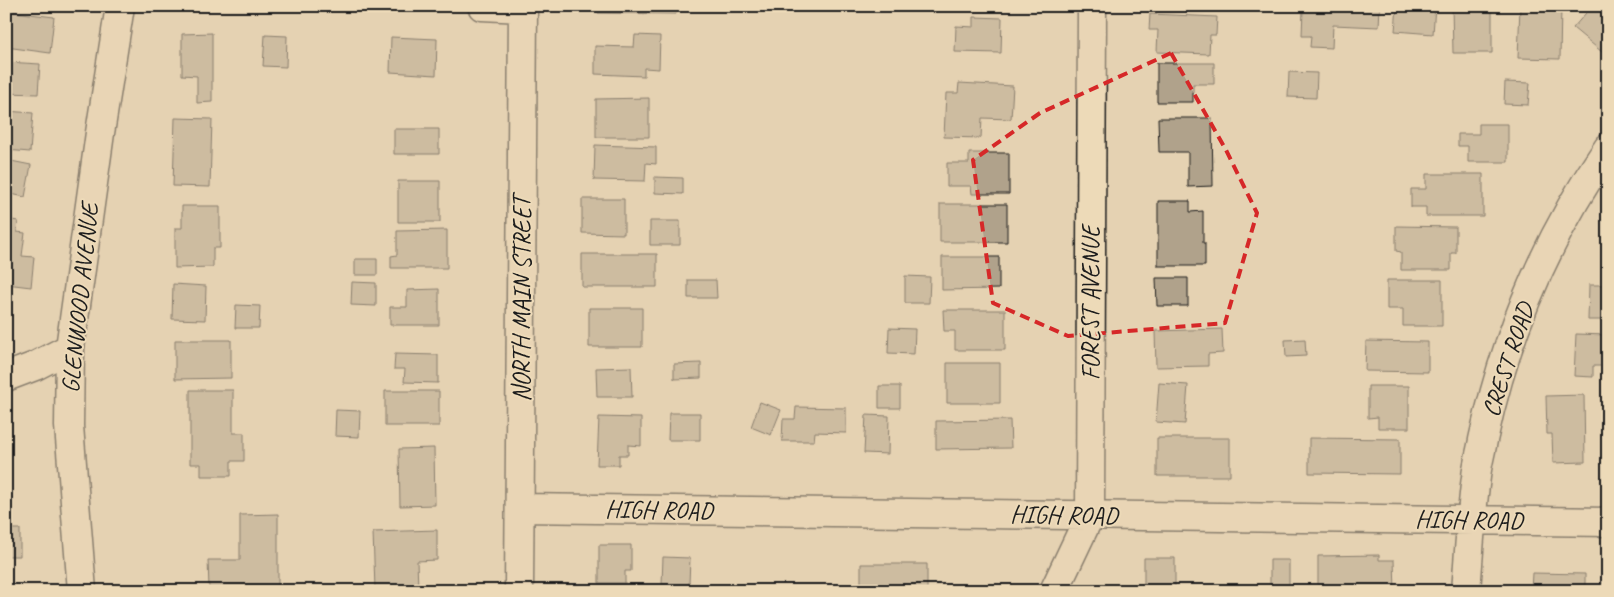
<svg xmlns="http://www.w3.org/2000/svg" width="1614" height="597" font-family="Caveat,sans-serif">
  <rect width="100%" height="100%" fill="#e5d2b2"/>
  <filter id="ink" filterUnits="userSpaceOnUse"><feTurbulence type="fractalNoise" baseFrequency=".02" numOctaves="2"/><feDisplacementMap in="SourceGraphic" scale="10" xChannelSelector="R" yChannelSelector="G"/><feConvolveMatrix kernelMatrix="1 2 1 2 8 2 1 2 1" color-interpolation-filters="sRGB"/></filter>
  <g filter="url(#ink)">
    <path fill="#b0a28b" stroke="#1c1c1c" d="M 598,6 L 676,6 L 676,14 L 598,13 Z
      M 1321,6 L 1380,6 L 1379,27 L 1333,25 L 1332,48 L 1310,47 L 1311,36 L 1302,36 L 1303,9 L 1321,9 Z
      M 1397,6 L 1435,6 L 1433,34 L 1395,31 Z
      M 1452,6 L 1492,6 L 1492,53 L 1453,53 Z
      M 1520,6 L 1561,6 L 1560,59 L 1518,58 Z
      M 1592,6 L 1604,6 L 1608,10 L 1608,57 L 1573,28 Z
      M 6,11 L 54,17 L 50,53 L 6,47 Z
      M 1150,14 L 1217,17 L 1216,35 L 1210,35 L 1209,54 L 1157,52 L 1158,30 L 1149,30 Z
      M 974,17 L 1002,18 L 1001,53 L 955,52 L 956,26 L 974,27 Z
      M 212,33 L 212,102 L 197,103 L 197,76 L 182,75 L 182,34 Z
      M 265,35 L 287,36 L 286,67 L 263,66 Z
      M 635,35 L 660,36 L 659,69 L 644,68 L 644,76 L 595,74 L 595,46 L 634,47 Z
      M 391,37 L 437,39 L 436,75 L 390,72 Z
      M 6,62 L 40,64 L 38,94 L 6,93 Z
      M 1157,63 L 1214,63 L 1214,84 L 1193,84 L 1193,102 L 1157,102 Z
      M 1289,72 L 1317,73 L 1316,98 L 1288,97 Z
      M 1505,82 L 1530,83 L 1528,105 L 1504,104 Z
      M 959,83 L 1013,86 L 1011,119 L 982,118 L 981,138 L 944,137 L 946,93 L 958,93 Z
      M 649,98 L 649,137 L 596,137 L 596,99 Z
      M 6,111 L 33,113 L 30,152 L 6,150 Z
      M 175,118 L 212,119 L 210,187 L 173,186 Z
      M 1158,118 L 1212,118 L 1213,186 L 1188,187 L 1188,152 L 1159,152 Z
      M 1479,124 L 1508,124 L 1508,162 L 1468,162 L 1468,146 L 1458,146 L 1458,134 L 1479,134 Z
      M 394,129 L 439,129 L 439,154 L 394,154 Z
      M 595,145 L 656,147 L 656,164 L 646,163 L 645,181 L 594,180 Z
      M 969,153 L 1009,153 L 1009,194 L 972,194 L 971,186 L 947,186 L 947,163 L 969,163 Z
      M 6,160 L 31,165 L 25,197 L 6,193 Z
      M 1426,174 L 1483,174 L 1483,216 L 1426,216 L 1426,207 L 1411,207 L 1411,189 L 1426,189 Z
      M 655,177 L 683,178 L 683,194 L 655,193 Z
      M 398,181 L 440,181 L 440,222 L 398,222 Z
      M 582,199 L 624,199 L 624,234 L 582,233 Z
      M 1158,201 L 1190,201 L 1190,212 L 1203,211 L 1203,243 L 1205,243 L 1205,266 L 1158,266 Z
      M 940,204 L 1007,204 L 1007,242 L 940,242 Z
      M 182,206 L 220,206 L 220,248 L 213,248 L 213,267 L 175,268 L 175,228 L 182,228 Z
      M 6,219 L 18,221 L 17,232 L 25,233 L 22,256 L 34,257 L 31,287 L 6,284 Z
      M 650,221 L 680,221 L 680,245 L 650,245 Z
      M 1396,226 L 1456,227 L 1456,253 L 1451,253 L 1451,270 L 1401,270 L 1401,252 L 1396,251 Z
      M 447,230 L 447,268 L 391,268 L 391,256 L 397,255 L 397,231 Z
      M 582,254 L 657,254 L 657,287 L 582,287 Z
      M 942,257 L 999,257 L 999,289 L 942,290 Z
      M 355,259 L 377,259 L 377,275 L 355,275 Z
      M 905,276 L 930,277 L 929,303 L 905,303 Z
      M 1156,278 L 1188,278 L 1188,306 L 1157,306 Z
      M 688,280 L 716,280 L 717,298 L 688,298 Z
      M 1387,280 L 1442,280 L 1442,326 L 1403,326 L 1403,309 L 1387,309 Z
      M 352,282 L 376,283 L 376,306 L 351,305 Z
      M 173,284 L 206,286 L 205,320 L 172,319 Z
      M 1589,285 L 1608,285 L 1608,320 L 1588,320 Z
      M 439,289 L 439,325 L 390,325 L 390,307 L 407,307 L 407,290 Z
      M 236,305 L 260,306 L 259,328 L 235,328 Z
      M 589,308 L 642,308 L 642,347 L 589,347 Z
      M 943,310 L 1005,310 L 1005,350 L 955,350 L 955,331 L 944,331 Z
      M 889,328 L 915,329 L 914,354 L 888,353 Z
      M 1222,329 L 1223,353 L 1208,354 L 1208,366 L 1156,367 L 1155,331 Z
      M 1576,334 L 1608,335 L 1608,366 L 1593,366 L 1593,377 L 1574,376 Z
      M 1305,339 L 1306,356 L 1286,357 L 1285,340 Z
      M 175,340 L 231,340 L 231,378 L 175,379 Z
      M 1366,341 L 1428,342 L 1428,372 L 1365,371 Z
      M 395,354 L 438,355 L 438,383 L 404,382 L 405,369 L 394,369 Z
      M 701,363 L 701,378 L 674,379 L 674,364 Z
      M 947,363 L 1000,363 L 1000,403 L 947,403 Z
      M 631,367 L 632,397 L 597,397 L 596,368 Z
      M 1159,383 L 1188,385 L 1185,424 L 1156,422 Z
      M 879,386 L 900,386 L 900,408 L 879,408 Z
      M 1368,386 L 1409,386 L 1409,428 L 1378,428 L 1378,417 L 1368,418 Z
      M 190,390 L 233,390 L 233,433 L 244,433 L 244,461 L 231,461 L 231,476 L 201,476 L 201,464 L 190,464 Z
      M 385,391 L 439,391 L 439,426 L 385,426 Z
      M 1584,395 L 1585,462 L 1553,463 L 1552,434 L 1547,434 L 1546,396 Z
      M 760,402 L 781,410 L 771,435 L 751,427 Z
      M 796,407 L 846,408 L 846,433 L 815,432 L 814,441 L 782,441 L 783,419 L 795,419 Z
      M 336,410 L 360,411 L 359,437 L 335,436 Z
      M 669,413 L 700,413 L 700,440 L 668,440 Z
      M 866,415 L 889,416 L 888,454 L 864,453 Z
      M 599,417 L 641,418 L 641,446 L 628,445 L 628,455 L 619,455 L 619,465 L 597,465 Z
      M 1010,420 L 1011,448 L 936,449 L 936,421 Z
      M 1157,438 L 1230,438 L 1230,476 L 1157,476 Z
      M 1309,438 L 1400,439 L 1400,474 L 1309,473 Z
      M 434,448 L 435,505 L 400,506 L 399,449 Z
      M 278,514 L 278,588 L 209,588 L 208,560 L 240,560 L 240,515 Z
      M 6,529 L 20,529 L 20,556 L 6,556 Z
      M 437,530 L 437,560 L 417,561 L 418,589 L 375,589 L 373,532 Z
      M 599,545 L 631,545 L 631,571 L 625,571 L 625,583 L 599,583 Z
      M 1379,555 L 1379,560 L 1394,560 L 1395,591 L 1318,591 L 1318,556 Z
      M 663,557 L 690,558 L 689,584 L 662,584 Z
      M 1144,558 L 1175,558 L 1175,591 L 1144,591 Z
      M 1270,560 L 1289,560 L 1289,585 L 1270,585 Z
      M 861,564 L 927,564 L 927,591 L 861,591 Z
      M 1532,573 L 1585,574 L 1585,591 L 1531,591 Z
      M 1603,579 L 1608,579 L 1608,591 L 1603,591 Z"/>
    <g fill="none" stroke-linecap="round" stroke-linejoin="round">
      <defs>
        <path id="minor" d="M 482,6 L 523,8
          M 6,377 L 35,366 L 70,348
          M 520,508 L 1608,522
          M 82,591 L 69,426 L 70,348 L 100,133 L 120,6
          M 519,591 L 523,6
          M 1054,591 L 1090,515 L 1092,6
          M 1466,591 C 1469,553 1471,515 1476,477 C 1477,465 1481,452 1483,440 C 1505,336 1548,236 1608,148"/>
      </defs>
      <use href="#minor" stroke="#1c1c1c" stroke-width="31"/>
      <use href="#minor" stroke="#eddab8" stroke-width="28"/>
    </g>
  </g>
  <path d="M0 0H1614V597H0ZM 1171,53 L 1226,150 L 1257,213 L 1225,323 L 1068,336 L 993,303 L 973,160 L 1040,113 Z" fill="#e5d2b2" fill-opacity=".55" fill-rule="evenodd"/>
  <path fill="none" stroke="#d62828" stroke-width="4" stroke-dasharray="10 6" stroke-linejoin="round" d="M 1171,53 L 1226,150 L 1257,213 L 1225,323 L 1068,336 L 993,303 L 973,160 L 1040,113 Z"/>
  <g text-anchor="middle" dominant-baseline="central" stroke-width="4" stroke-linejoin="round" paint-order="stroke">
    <g font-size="25" fill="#1c1c1c" stroke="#eddab8">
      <text transform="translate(80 298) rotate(-84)">GLENWOOD AVENUE</text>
      <text transform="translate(522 299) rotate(-90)">NORTH MAIN STREET</text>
      <text transform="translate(1091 303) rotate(-90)">FOREST AVENUE</text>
      <text transform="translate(1508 360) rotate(-72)">CREST ROAD</text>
      <text transform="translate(659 510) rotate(1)">HIGH ROAD</text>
      <text transform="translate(1064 515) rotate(1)">HIGH ROAD</text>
      <text transform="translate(1469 520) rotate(1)">HIGH ROAD</text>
    </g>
  </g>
  <rect width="1614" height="597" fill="none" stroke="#eddab8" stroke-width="25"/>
  <rect x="12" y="12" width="1589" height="572" fill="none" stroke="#1c1c1c" stroke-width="2" filter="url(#ink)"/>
</svg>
